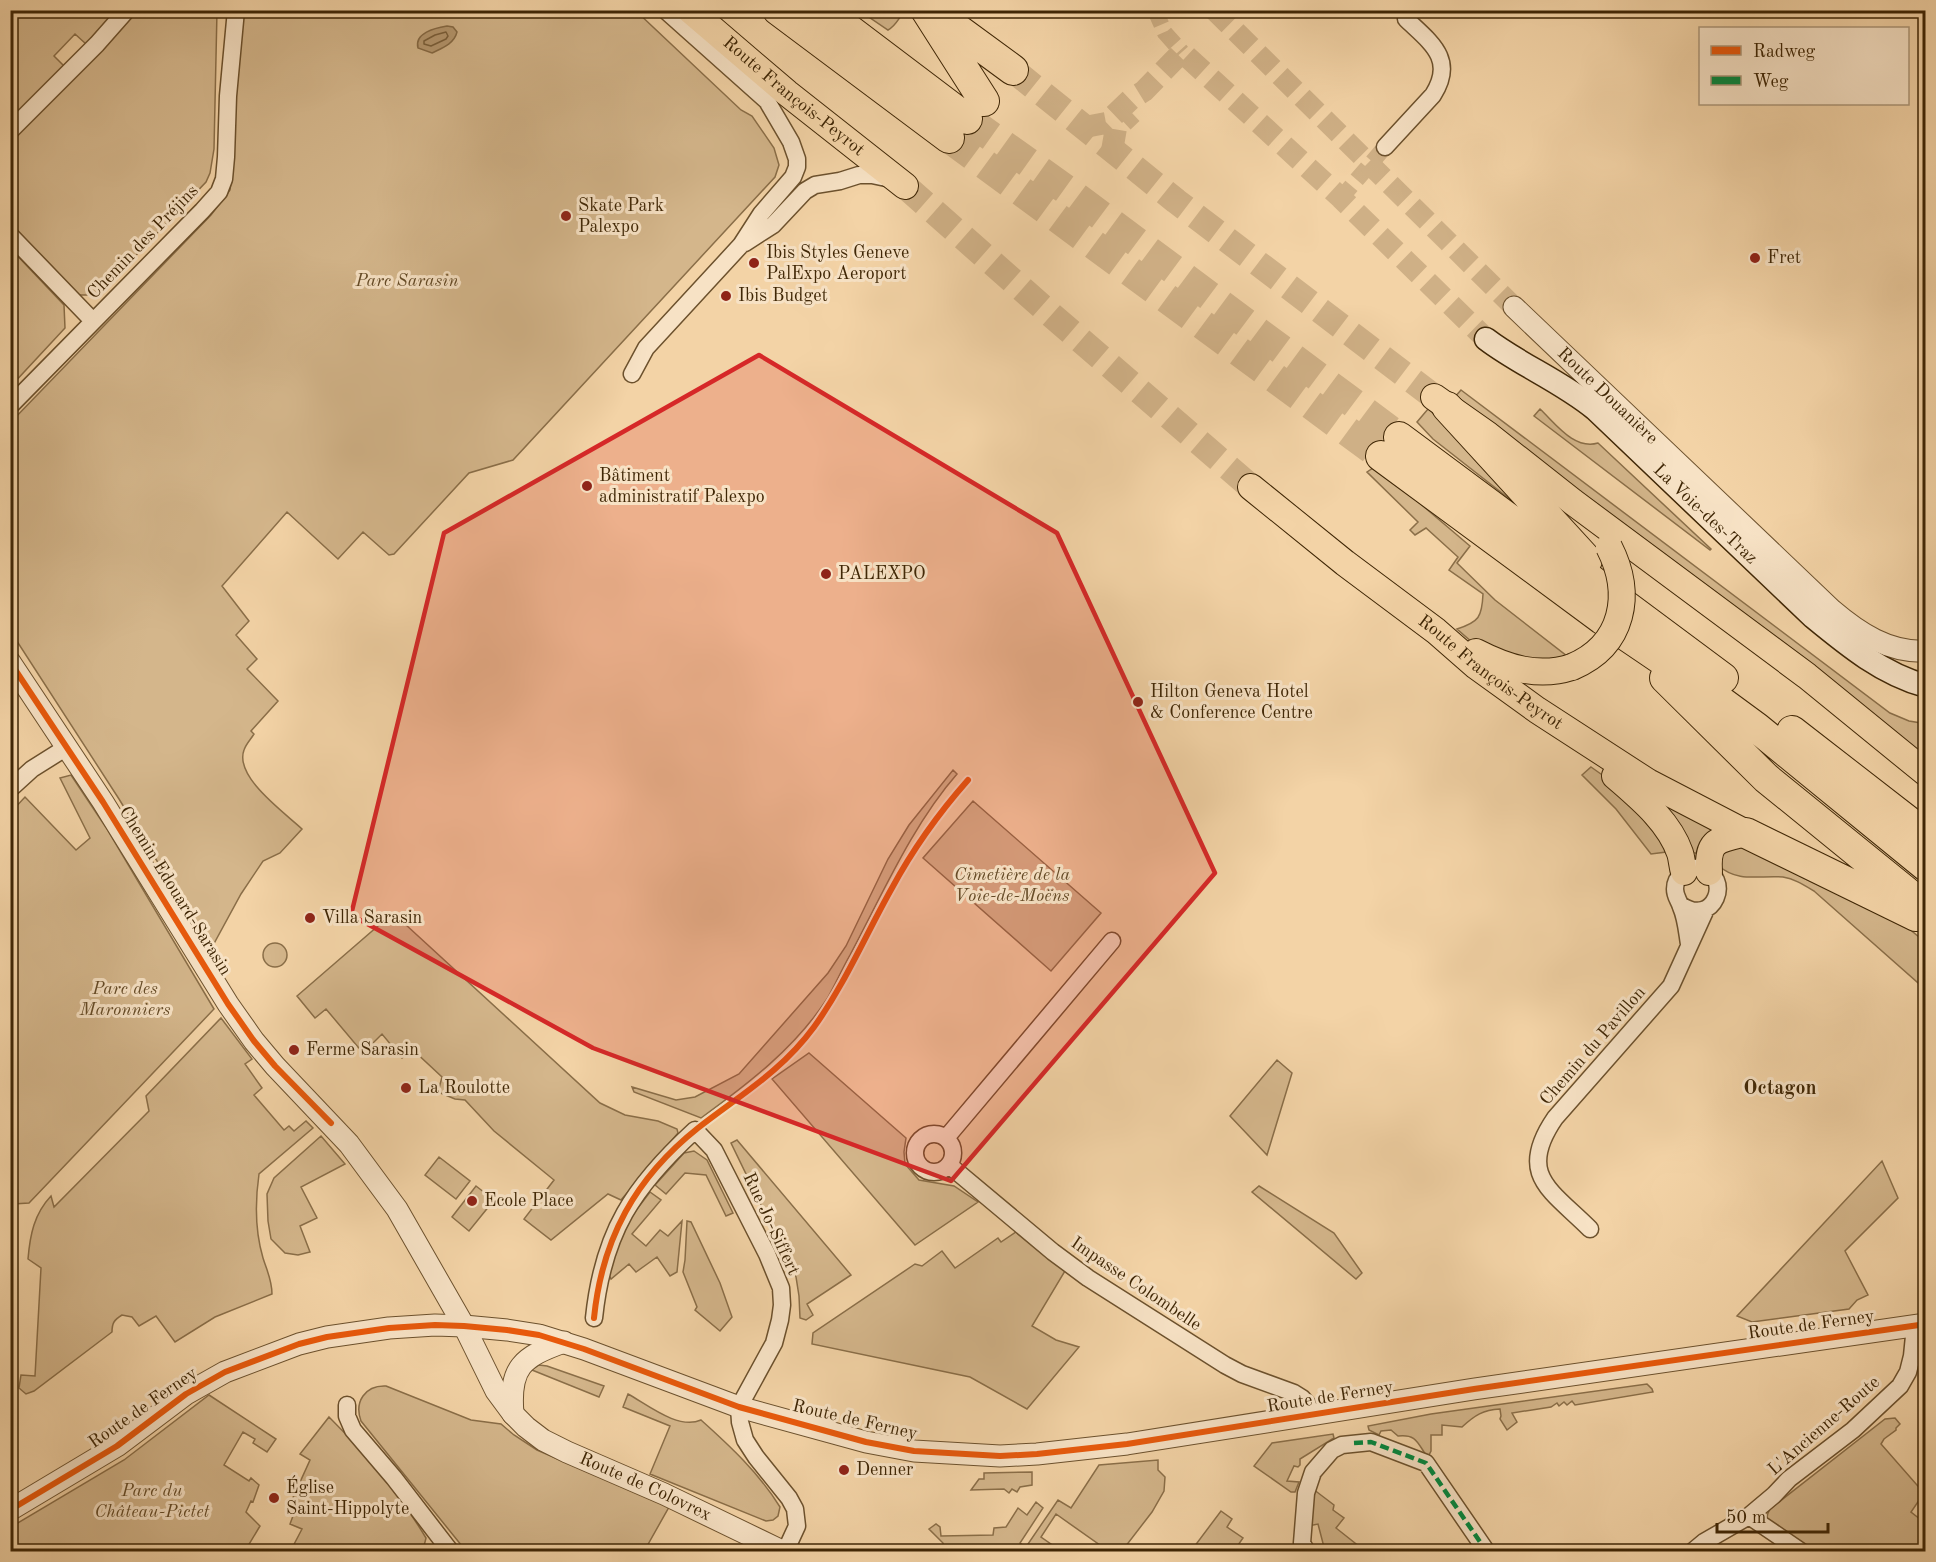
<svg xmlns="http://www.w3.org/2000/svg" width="1936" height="1562" font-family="'Old Standard TT',serif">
  <rect width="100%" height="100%" fill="#f3d3a6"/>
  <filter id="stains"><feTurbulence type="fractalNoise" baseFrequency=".00333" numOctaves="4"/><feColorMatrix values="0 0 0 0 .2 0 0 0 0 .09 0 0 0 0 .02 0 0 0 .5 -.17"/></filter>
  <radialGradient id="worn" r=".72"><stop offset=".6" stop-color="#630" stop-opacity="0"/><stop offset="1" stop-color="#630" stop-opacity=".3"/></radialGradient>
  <path fill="#d4b68b" stroke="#8a6e48" stroke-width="1.5" d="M 11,11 L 116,11 L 86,44 L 75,34 L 54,56 L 64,66 L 11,120 Z
    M 135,11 L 217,11 L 214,149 L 210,173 L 206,182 L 98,295 L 79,295 L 11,224 L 10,140 Z
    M 243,11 L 636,11 L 741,110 L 752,116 L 774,148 L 779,165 L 775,177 L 513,460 L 469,473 L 394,554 L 389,555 L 363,532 L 338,559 L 287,512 L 222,586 L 249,621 L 236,635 L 257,659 L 247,669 L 278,701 L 251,731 L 254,734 C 251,739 246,744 244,750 C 234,777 285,813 302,829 L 280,853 L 263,861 L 241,894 L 211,949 L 119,799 L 11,632 L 11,422 L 211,215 L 230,190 L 233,165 L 238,55 Z
    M 860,11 L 905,11 C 898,18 897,25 888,30 Z
    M 11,249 L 64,305 L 65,328 L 11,386 Z
    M 1461,390 L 1890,713 L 1909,721 L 1921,723 L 1925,728 L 1925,762 L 1454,398 Z
    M 1428,409 L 1453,429 L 1558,537 L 1433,439 L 1417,422 Z
    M 1540,409 C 1556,424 1574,450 1598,443 L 1711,549 L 1710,550 L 1534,416 Z
    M 1376,466 L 1470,546 L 1457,563 L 1495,600 L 1572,660 L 1547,666 L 1473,643 L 1457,629 C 1479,622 1482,617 1483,594 L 1449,570 L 1458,557 L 1426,528 L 1415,535 L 1410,530 L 1418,522 L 1367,472 Z
    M 1591,767 L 1625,791 L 1658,823 L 1666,852 L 1651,854 L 1616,809 L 1582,775 Z
    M 953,770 L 957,774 C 913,824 882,895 850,955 C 842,969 835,985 827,999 C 795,1048 748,1084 701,1118 L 634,1092 L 632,1087 L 676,1100 L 695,1097 L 739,1074 L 828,973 L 846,946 L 888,859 L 909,825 Z
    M 71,775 L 107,829 L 214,1009 L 29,1203 L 13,1204 L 11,1227 L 11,812 L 25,797 L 76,850 L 90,838 L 60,778 Z
    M 1640,786 L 1718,828 L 1701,854 L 1683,851 Z
    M 973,801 L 1101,913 L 1051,971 L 923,858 Z
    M 1740,841 L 1902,923 L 1925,942 L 1925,989 L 1814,891 C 1804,885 1795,879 1783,877 C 1760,875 1738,883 1719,866 L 1721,846 Z
    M 393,913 L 600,1103 L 625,1115 L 658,1121 L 677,1129 L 678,1133 L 621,1200 L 608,1194 L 551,1240 L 524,1219 L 554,1180 L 494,1131 L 465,1100 L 455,1099 L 438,1092 L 442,1077 L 413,1050 L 402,1058 L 382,1034 L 363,1053 L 326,1009 L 315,1018 L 297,996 Z
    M263 955a12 12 0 1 1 24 0a12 12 0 1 1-24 0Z
    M 221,1018 L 252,1059 L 245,1064 L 262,1088 L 254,1095 L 284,1130 L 289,1126 L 294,1131 L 306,1121 L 313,1128 L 259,1174 C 255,1202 255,1231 263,1258 C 267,1271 272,1280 272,1294 L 215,1317 L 175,1342 L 156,1316 L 139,1326 L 132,1317 L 122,1315 C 114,1320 112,1323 112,1332 L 34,1391 L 26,1394 L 19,1388 L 21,1375 L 35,1376 L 41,1268 L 28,1259 C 30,1235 34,1214 51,1196 L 54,1207 L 149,1111 L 146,1096 Z
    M 809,1053 L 906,1138 L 904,1152 L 905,1164 L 919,1180 L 954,1186 L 978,1202 L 915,1245 L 772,1079 Z
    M 1277,1060 L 1292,1073 L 1267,1155 L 1230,1116 Z
    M 321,1136 L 345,1164 L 301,1187 L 317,1218 L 300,1226 L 310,1252 L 298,1255 L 285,1253 L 271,1239 L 268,1221 L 267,1194 L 274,1178 Z
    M 737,1140 L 851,1275 L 807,1304 L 813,1315 L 806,1320 L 800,1318 L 799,1296 L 796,1277 L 731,1143 Z
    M 694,1151 L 707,1160 L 733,1213 L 726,1216 L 706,1175 L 685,1173 L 666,1194 L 655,1185 L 684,1153 Z
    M 439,1157 L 470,1181 L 456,1199 L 425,1175 Z
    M 1882,1161 L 1898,1198 L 1845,1251 L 1868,1295 L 1857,1300 L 1849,1309 L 1752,1322 L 1737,1316 Z
    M 476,1186 L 494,1200 L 469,1231 L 452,1217 Z
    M 1259,1186 L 1334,1233 L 1362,1273 L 1356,1279 L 1252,1192 Z
    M 650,1192 L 661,1200 L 632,1234 L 646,1246 L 660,1230 L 668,1236 L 682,1221 L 677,1272 L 670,1276 L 657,1257 L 636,1272 L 629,1264 L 611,1279 L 608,1274 L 619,1238 L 634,1213 Z
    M 687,1221 L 691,1222 L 720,1283 L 732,1317 L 720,1331 L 695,1310 L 697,1307 L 683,1272 L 685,1260 Z
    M 1016,1232 L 1065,1271 L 1032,1326 L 1056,1340 L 1079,1347 L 1027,1409 L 970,1377 L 812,1344 L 813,1333 L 915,1264 L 922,1266 L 942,1251 L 955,1268 L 998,1238 L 1001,1242 Z
    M 539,1365 L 547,1366 L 604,1386 L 599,1397 L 532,1370 Z
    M 1647,1384 L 1652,1389 L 1653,1392 L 1575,1405 L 1572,1401 L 1567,1405 L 1564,1402 L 1559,1406 L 1557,1403 L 1551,1407 L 1512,1413 L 1517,1422 L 1507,1430 L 1500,1419 L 1501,1416 L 1500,1409 C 1483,1410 1475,1415 1462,1427 L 1442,1425 L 1442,1435 L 1431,1435 L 1431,1451 L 1429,1455 L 1426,1455 C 1417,1442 1416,1434 1398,1436 L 1391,1430 L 1381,1431 L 1379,1435 L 1369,1430 L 1368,1426 L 1431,1414 Z
    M 386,1386 L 471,1420 L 501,1424 L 514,1435 L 537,1450 L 669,1507 L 646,1548 L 651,1551 L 466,1551 L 361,1421 C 354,1402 365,1385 386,1386 Z
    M 628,1394 C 648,1405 678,1430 701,1420 C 730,1446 759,1473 780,1507 L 778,1516 L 773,1520 L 766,1521 L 650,1474 L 670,1426 L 623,1407 Z
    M 209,1395 L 276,1439 L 267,1452 L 253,1443 L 255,1439 L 243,1432 L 224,1465 L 249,1481 L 251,1478 L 259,1485 L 253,1502 L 251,1501 L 246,1512 L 260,1526 L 245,1551 L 11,1551 L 11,1527 L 124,1460 Z
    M 329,1417 C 366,1454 399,1493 426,1538 L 423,1550 L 420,1551 L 290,1552 L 302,1529 L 290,1524 L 297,1505 L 291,1502 L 310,1460 L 300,1454 Z
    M 1895,1418 L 1900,1424 L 1896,1428 L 1896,1430 L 1884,1439 L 1881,1444 L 1924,1493 L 1911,1512 L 1925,1523 L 1925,1551 L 1914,1551 L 1911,1549 L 1908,1552 L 1817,1551 L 1771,1526 C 1766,1520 1766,1516 1770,1509 L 1885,1419 Z
    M 1333,1434 L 1334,1438 L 1300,1459 L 1300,1465 L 1298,1467 L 1294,1466 L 1287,1481 L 1299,1482 L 1295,1492 L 1291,1492 L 1254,1466 L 1272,1443 Z
    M 1158,1460 L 1158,1470 L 1165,1477 L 1164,1491 L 1152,1512 L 1122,1551 L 1102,1551 L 1104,1548 L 1056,1514 L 1041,1537 L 1061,1551 L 944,1551 L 943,1543 L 929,1529 L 936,1524 L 940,1527 L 941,1536 L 993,1535 L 994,1528 L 1006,1527 L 1018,1508 L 1027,1515 L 1036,1502 L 1043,1508 L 1020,1543 L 1026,1547 L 1058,1500 L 1071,1508 L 1099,1465 Z
    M 1032,1472 L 1032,1485 L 1020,1487 L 1017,1492 L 1012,1489 L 1009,1493 L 1004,1489 L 971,1490 L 979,1479 L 984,1479 L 984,1473 Z
    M 1313,1489 L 1334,1505 L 1333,1510 L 1344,1518 L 1336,1528 L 1365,1551 L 1325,1551 L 1318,1524 L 1308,1526 Z
    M 1221,1511 L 1232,1519 L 1227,1527 L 1243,1538 L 1234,1551 L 1191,1551 Z"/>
  <path fill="#b6986f" stroke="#866a45" stroke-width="1.5" d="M 447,26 L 453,27 L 457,32 C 454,44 442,48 432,53 L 418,48 C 414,33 435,28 447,26 Z"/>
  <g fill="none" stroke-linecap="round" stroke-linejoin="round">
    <path stroke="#7a5f3a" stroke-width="1.5" d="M 446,32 L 448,36 L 446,39 L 431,46 L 424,44 L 424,41 L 435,35 Z"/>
    <path stroke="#cfb086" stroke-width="16" stroke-dasharray="16 8" stroke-linecap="butt" d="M 1155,10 L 1165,33 L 1182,52
      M 1341,198 L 1385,147"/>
    <path stroke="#cfb086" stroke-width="21" stroke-dasharray="21 10" stroke-linecap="butt" d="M 1214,10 L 1514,307"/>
    <path stroke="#cfb086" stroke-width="22" stroke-dasharray="22 11" stroke-linecap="butt" d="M 1085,127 L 1106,123 L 1131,99 L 1144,91 L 1182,52 L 1341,198 L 1486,339
      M 1112,151 L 1116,128 L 1132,113"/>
    <path stroke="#cfb086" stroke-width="26" stroke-dasharray="26 13" stroke-linecap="butt" d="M 1013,70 L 1176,201 L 1434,397
      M 905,186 L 1056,319 L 1251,487"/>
    <path stroke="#cfb086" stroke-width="30" stroke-dasharray="30 15" stroke-linecap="butt" d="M 967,119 L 1068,191 L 1399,437
      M 949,138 L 1381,456"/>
    <defs>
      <path id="minor" d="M 10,131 L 97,44 L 127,10
        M 1385,147 L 1433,95 C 1456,59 1430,42 1406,19
        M 10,235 L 93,321
        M 745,243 L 773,225 L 805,191 L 815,185 L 840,181 L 859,175 L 872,175 L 891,179
        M 632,374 L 646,348 L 741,245 L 761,214 L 793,177 L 797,167 L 797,159 L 791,142 L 767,101 L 665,10
        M 10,406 L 202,211 L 219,192 L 224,179 L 226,157 L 228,96 L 236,10
        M 10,789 L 32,769 L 67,747
        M 1681,905 C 1714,928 1734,876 1700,868 C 1688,866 1675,876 1675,889 C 1675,897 1679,900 1681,907 C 1686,918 1687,932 1689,944
        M915 1153a19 19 0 1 1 38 0a19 19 0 1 1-38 0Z
        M 946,1138 L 1112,941
        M 949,1165 L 1053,1252 L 1088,1278 L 1225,1365 L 1242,1374 L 1294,1393 L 1302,1398 L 1308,1405 L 1310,1416
        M 1590,1229 C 1551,1190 1516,1175 1555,1118 L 1671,986 L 1706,909
        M 594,1318 C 603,1232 633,1187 695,1130 L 714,1150 L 767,1254 L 781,1288 L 782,1305 L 780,1320 L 774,1343 L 739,1407 L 740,1422 L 745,1440 L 756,1457 L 789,1498 L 795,1509 L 797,1526 L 785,1552
        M 347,1405 L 347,1416 L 353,1430 L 394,1478 L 451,1552
        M 1749,1516 L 1802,1552
        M 1307,1552 L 1302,1543 L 1306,1493 L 1313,1472 L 1332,1450 L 1342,1445 L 1371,1442 L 1426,1463 L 1487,1552
        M 1692,1552 L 1704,1542 L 1749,1516 L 1774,1495 L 1789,1479 L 1853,1430 L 1900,1386 L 1908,1372 L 1912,1356 L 1915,1326"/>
      <g id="tertiary">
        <path id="s1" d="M 1514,307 L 1832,610 C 1859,633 1889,653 1926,651"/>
        <path id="s2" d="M 10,662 L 103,802 L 228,1004 L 254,1041 L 275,1066 L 349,1144 L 397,1209 L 464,1326 L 496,1391 L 513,1414 L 526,1427 L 543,1440 L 567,1452 L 664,1494 L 784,1552"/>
        <path d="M 513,1414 C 509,1367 522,1357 564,1342"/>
        <path d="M 10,1510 L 117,1446 L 186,1394 L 225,1372 L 299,1344 L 327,1337 L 389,1328 L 435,1325 L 464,1326 L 507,1330 L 539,1335 L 584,1349 L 739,1407 L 866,1442 L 914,1451 L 1000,1456 L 1037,1454 L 1127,1444 L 1474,1389 L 1926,1324"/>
      </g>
      <g id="secondary">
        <path id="s3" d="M 1486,339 C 1520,365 1561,381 1595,409 L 1813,617 C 1847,645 1882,674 1926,686"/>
      </g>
      <g id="primary">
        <path id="s4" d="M 690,10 L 787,93 L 905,186"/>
        <path d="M 1434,397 L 1488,435 L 1573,502 L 1807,676 L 1926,773"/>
        <path id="s5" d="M 1251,487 L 1345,563 L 1436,631 L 1476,666 L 1537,710 L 1648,782 L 1746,833"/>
        <path d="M 1476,652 C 1507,668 1538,678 1572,667"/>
        <path d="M 1615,776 C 1639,797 1669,821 1680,853 C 1682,859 1682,866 1684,872"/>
        <path d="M 1709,872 C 1707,839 1718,840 1746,833"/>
      </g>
      <path id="motorway" d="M 778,10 L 949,138
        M 823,10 L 967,119
        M 926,10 L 984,101
        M 938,15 L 1013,70
        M 1447,407 L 1587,560
        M 1399,437 L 1723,678
        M 1381,456 L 1602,619 L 1689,678 L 1757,728 L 1926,866
        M 1665,678 L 1766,778 L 1926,908
        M 1792,731 L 1926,835
        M 1746,833 L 1916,916"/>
    </defs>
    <use href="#minor" stroke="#6c512d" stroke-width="19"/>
    <use href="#tertiary" stroke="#6c512d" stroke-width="23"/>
    <use href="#secondary" stroke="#3f2605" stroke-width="25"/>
    <use href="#primary" stroke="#3f2605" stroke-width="28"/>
    <use href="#motorway" stroke="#3f2605" stroke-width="32"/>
    <use href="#minor" stroke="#f7e2c5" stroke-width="16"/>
    <use href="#tertiary" stroke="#f7e2c5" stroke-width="21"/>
    <use href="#secondary" stroke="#f7e2c5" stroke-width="22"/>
    <use href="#primary" stroke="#f3d3a6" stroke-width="26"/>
    <use href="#motorway" stroke="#f3d3a6" stroke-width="30"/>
    <defs>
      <path id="primary-bridge" d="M 1572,667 C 1624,645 1633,594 1609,547"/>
    </defs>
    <use href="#primary-bridge" stroke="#3f2605" stroke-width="28" stroke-linecap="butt"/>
    <use href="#primary-bridge" stroke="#f3d3a6" stroke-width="26"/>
    <path stroke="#00873e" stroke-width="4.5" stroke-dasharray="9 4.5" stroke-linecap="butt" d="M 1354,1443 L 1371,1442 L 1426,1463 L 1487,1552"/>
    <defs>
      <path id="cycleway" d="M 10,662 L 103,802 L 228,1004 L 254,1041 L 275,1066 L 331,1123
        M 594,1318 C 602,1239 635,1178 698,1128 C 740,1095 781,1072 814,1027 C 845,984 866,934 892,888 C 913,849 938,814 968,780
        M 10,1510 L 117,1446 L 186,1394 L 225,1372 L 299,1344 L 327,1337 L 389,1328 L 435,1325 L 464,1326 L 507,1330 L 539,1335 L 584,1349 L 739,1407 L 866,1442 L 914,1451 L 1000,1456 L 1037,1454 L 1127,1444 L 1474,1389 L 1926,1324"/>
    </defs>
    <use href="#cycleway" stroke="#f7e2c5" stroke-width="10"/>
    <use href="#cycleway" stroke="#e8590c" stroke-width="6"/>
  </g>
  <path fill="#d62828" fill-opacity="0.2" stroke="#d62828" stroke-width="4.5" stroke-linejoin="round" d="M 759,355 L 1057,533 L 1215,873 L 951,1181 L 593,1048 L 351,915 L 444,533 Z"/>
  <g fill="#8f2418" stroke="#f7e2c5" stroke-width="2">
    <circle cx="566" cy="216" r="6"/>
    <circle cx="1755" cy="258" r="6"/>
    <circle cx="754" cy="263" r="6"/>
    <circle cx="726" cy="296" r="6"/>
    <circle cx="587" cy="486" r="6"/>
    <circle cx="826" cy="574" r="6"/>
    <circle cx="1138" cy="702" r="6"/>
    <circle cx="310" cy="918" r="6"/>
    <circle cx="294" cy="1050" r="6"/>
    <circle cx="406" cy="1088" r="6"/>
    <circle cx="472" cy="1201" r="6"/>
    <circle cx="844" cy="1470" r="6"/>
    <circle cx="274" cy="1498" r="6"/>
  </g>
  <g text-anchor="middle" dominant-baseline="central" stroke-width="6" stroke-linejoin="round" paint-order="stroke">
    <g font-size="18" fill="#3f2605" stroke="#f7e2c5">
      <text stroke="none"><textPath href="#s4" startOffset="135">Route François-Peyrot</textPath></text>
      <text transform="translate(143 242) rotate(-46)">Chemin des Préjins</text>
      <text stroke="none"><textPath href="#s1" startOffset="129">Route Douanière</textPath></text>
      <text stroke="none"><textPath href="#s3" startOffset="282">La Voie-des-Traz</textPath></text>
      <text stroke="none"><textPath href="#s5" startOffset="303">Route François-Peyrot</textPath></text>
      <text transform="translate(175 891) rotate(58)">Chemin Edouard-Sarasin</text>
      <text transform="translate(1593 1046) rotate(-49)">Chemin du Pavillon</text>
      <text transform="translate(771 1224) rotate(65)">Rue Jo-Siffert</text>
      <text transform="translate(1136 1284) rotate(34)">Impasse Colombelle</text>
      <text transform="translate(1811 1325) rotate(-8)">Route de Ferney</text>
      <text transform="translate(1330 1397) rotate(-9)">Route de Ferney</text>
      <text transform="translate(143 1408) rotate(-35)">Route de Ferney</text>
      <text transform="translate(855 1420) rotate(13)">Route de Ferney</text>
      <text transform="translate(1824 1426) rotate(-41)">L'Ancienne-Route</text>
      <text stroke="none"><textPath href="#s2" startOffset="1060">Route de Colovrex</textPath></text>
    </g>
    <g font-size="18" fill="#3f2605" stroke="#f7e2c5" text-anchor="start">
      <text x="578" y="206">Skate Park<tspan x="578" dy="21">Palexpo</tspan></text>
      <text x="766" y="253">Ibis Styles Geneve<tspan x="766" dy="21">PalExpo Aeroport</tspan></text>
      <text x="1767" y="258">Fret</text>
      <text x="738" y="296">Ibis Budget</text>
      <text x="599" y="476">Bâtiment<tspan x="599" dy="21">administratif Palexpo</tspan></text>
      <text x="838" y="574">PALEXPO</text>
      <text x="1150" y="692">Hilton Geneva Hotel<tspan x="1150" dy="21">&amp; Conference Centre</tspan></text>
      <text x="322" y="918">Villa Sarasin</text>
      <text x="306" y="1050">Ferme Sarasin</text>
      <text x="418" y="1088">La Roulotte</text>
      <text x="484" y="1201">Ecole Place</text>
      <text x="856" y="1470">Denner</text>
      <text x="286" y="1488">Église<tspan x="286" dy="21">Saint-Hippolyte</tspan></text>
    </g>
    <g font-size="18" font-style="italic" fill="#644a26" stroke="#f7e2c5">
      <text x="407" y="281">Parc Sarasin</text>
      <text x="1012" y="875">Cimetière de la<tspan x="1012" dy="21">Voie-de-Moëns</tspan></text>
      <text x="125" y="989">Parc des<tspan x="125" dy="21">Maronniers</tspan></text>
      <text x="152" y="1491">Parc du<tspan x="152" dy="21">Château-Pictet</tspan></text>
    </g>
    <g font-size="20" font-weight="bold" fill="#3f2605" stroke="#f7e2c5">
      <text x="1780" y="1089">Octagon</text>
    </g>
  </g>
  <rect width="1936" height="1562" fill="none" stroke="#f3d3a6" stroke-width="36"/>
  <rect x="12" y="12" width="1912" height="1538" fill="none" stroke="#3f2605" stroke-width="3"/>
  <rect x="18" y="18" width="1900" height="1526" fill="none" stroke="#3f2605" stroke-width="1.5"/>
  <rect x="1699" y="27" width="210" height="78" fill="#f7e2c5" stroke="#ad9778" stroke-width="1.5"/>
  <rect x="1711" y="46" width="30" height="9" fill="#e8590c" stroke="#ad9778" stroke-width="1.5"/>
  <text x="1753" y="57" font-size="18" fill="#3f2605">Radweg</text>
  <rect x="1711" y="76" width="30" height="9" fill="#00873e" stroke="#ad9778" stroke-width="1.5"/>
  <text x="1753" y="87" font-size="18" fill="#3f2605">Weg</text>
  <path d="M1717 1523v9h111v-9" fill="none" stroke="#3f2605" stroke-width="3"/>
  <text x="1726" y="1523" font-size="18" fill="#3f2605" stroke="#f7e2c5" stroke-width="4.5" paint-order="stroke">50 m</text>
  <rect width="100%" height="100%" filter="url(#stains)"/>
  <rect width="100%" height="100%" fill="url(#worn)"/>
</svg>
